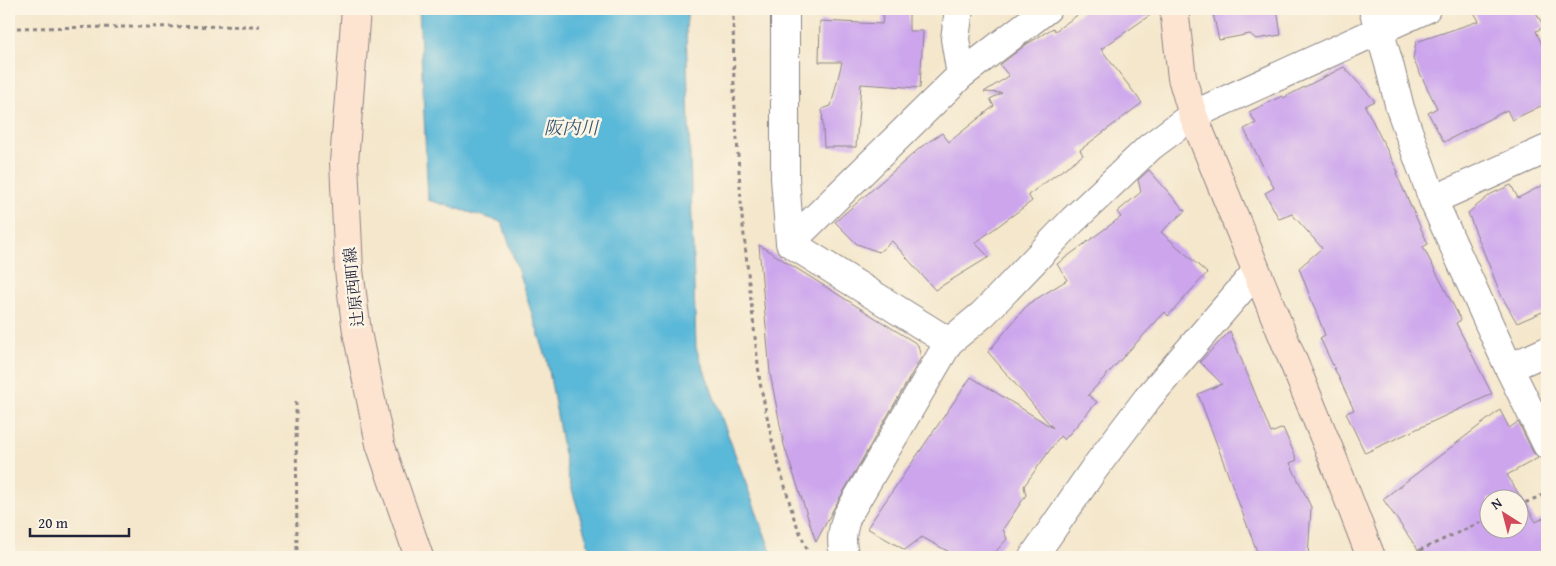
<svg xmlns="http://www.w3.org/2000/svg" width="1556" height="566" font-family="'Gentium Book Plus','Noto Serif JP',serif">
  <rect width="100%" height="100%" fill="#fcf5e5"/>
  <filter id="ink" filterUnits="userSpaceOnUse"><feTurbulence type="fractalNoise" baseFrequency=".02" numOctaves="2"/><feDisplacementMap in="SourceGraphic" scale="10" xChannelSelector="R" yChannelSelector="G"/><feConvolveMatrix kernelMatrix="1 2 1 2 8 2 1 2 1" color-interpolation-filters="sRGB"/></filter>
  <filter id="wash" filterUnits="userSpaceOnUse"><feTurbulence type="fractalNoise" baseFrequency=".0096" numOctaves="4" result="noise"/><feDisplacementMap in="SourceGraphic" scale="20" xChannelSelector="R" yChannelSelector="G"/><feGaussianBlur stdDeviation="1.12" result="paint"/><feColorMatrix in="noise" values="0 0 0 0 0 0 0 0 0 0 0 0 0 0 0 0 0 1.4 0 .05"/><feComposite in="paint" operator="in"/></filter>
  <g filter="url(#wash)">
    <rect width="100%" height="100%" fill="#f4e7cc"/>
    <path fill="#5ab8d8" stroke="#3e6d8a" d="M 419,9 L 688,9 L 686,28 L 696,348 L 773,557 L 592,557 L 568,476 L 547,360 L 502,222 L 428,200 Z"/>
    <g id="blocks">
      <path fill="#cca5ed" fill-rule="evenodd" d="M 884,9 L 909,9 L 909,31 L 923,31 L 920,88 L 861,84 L 856,147 L 824,147 L 822,109 L 831,106 L 842,62 L 819,62 L 820,21 L 882,24 Z
        M 1086,9 L 1159,9 L 1101,49 L 1142,103 L 1080,150 L 1083,155 L 1028,195 L 1032,201 L 975,243 L 989,257 L 935,290 L 892,241 L 879,252 L 857,244 L 835,222 L 921,147 L 942,133 L 949,142 L 994,106 L 990,99 L 1002,93 L 984,92 L 1009,76 L 1000,65 L 1024,46 L 1053,28 L 1055,31 Z
        M 1212,9 L 1277,9 L 1281,35 L 1256,39 L 1250,34 L 1219,40 Z
        M 1472,9 L 1534,9 L 1544,27 L 1536,31 L 1547,56 L 1547,103 L 1512,120 L 1507,110 L 1444,142 L 1428,113 L 1437,108 L 1413,59 L 1416,42 L 1479,21 Z
        M 1344,67 L 1375,101 L 1365,106 L 1398,172 L 1396,173 L 1428,244 L 1423,247 L 1461,320 L 1456,323 L 1492,394 L 1365,453 L 1346,413 L 1354,410 L 1320,338 L 1325,335 L 1299,268 L 1322,248 L 1292,214 L 1279,219 L 1265,193 L 1274,188 L 1244,129 L 1256,123 L 1249,112 L 1282,96 L 1283,98 Z
        M 1149,170 L 1185,211 L 1161,232 L 1207,273 L 1168,316 L 1165,312 L 1088,395 L 1097,402 L 1064,440 L 1060,436 L 1024,486 L 1026,495 L 1003,529 L 1007,539 L 991,557 L 958,557 L 922,537 L 905,550 L 867,528 L 971,377 L 1053,428 L 988,352 L 1028,304 L 1067,280 L 1057,264 L 1121,217 L 1117,212 L 1141,192 L 1138,180 Z
        M 1547,183 L 1547,310 L 1517,323 L 1501,295 L 1468,213 L 1491,194 L 1511,185 L 1518,198 Z
        M 759,245 L 914,342 L 918,345 L 921,358 L 834,508 L 816,542 L 784,445 L 770,373 Z
        M 1230,331 L 1271,433 L 1283,428 L 1297,460 L 1290,463 L 1311,507 L 1308,557 L 1259,557 L 1198,394 L 1222,384 L 1200,362 Z
        M 1500,410 L 1509,428 L 1518,422 L 1533,452 L 1538,458 L 1507,475 L 1536,522 L 1547,516 L 1547,548 L 1531,557 L 1423,557 L 1383,499 ZM 1488,498 L 1518,498 L 1518,528 L 1488,528 Z"/>
    </g>
  </g>
  <g filter="url(#ink)">
    <use href="#blocks" fill-opacity="0" stroke="#8b8484" stroke-width="1"/>
    <g fill="none" stroke-linecap="round" stroke-linejoin="round">
      <defs>
        <path id="street" d="M 785,9 L 785,178 L 790,243 L 949,342 L 847,516 C 842,531 840,542 845,557
          M 959,9 L 955,39 L 961,75
          M 1373,9 L 1389,64 L 1400,108 L 1433,200 L 1509,368 L 1547,445
          M 1433,200 L 1547,149
          M 790,243 L 961,75 L 1047,9
          M 949,342 L 983,314 L 1073,220 L 1150,147 L 1193,115 L 1426,9
          M 1509,368 L 1547,351
          M 1033,557 L 1094,469 L 1147,399 L 1256,272"/>
        <path id="secondary" d="M 356,9 L 344,162 L 349,270 L 357,332 L 380,444 L 419,557
          M 1174,9 L 1182,78 L 1193,115 L 1333,459 L 1371,557"/>
      </defs>
      <use href="#street" stroke="#8b8484" stroke-width="30"/>
      <use href="#secondary" stroke="#8b8484" stroke-width="30"/>
      <path stroke="#8b8484" stroke-width="3" stroke-dasharray="4 4" stroke-linecap="butt" d="M 733,9 L 734,93 L 742,217 L 760,383 L 772,440 L 794,518 L 810,557
        M 9,28 L 260,26
        M 296,402 L 297,557
        M 1518,506 L 1547,493
        M 1405,557 L 1488,519"/>
      <use href="#street" stroke="#fff" stroke-width="28"/>
      <use href="#secondary" stroke="#fde4d1" stroke-width="28"/>
    </g>
  </g>
  <g text-anchor="middle" dominant-baseline="central" stroke-width="5" stroke-linejoin="round" paint-order="stroke">
    <g font-size="16" fill="#22223b" stroke="#fcf5e5">
      <text transform="translate(353 287) rotate(-96)">辻原西町線</text>
    </g>
    <g font-size="18" font-style="italic" fill="#365672" stroke="#fcf5e5">
      <text x="571" y="127">阪内川</text>
    </g>
  </g>
  <rect width="1556" height="566" fill="none" stroke="#fcf5e5" stroke-width="30"/>
  <g transform="translate(1504 514) rotate(324)"><circle r="24" fill="#fcf5e5" stroke="#a5a1a1"/>
  <path d="M0-4L9 19L0 12L-9 19Z" fill="#d1495b"/>
  <text y="-8" font-size="14" font-weight="bold" text-anchor="middle" fill="#22223b">N</text>
  </g>
  <path d="M30 528v8h99v-8" fill="none" stroke="#22223b" stroke-width="2.5"/>
  <text x="38" y="528" font-size="15" fill="#22223b" stroke="#fcf5e5" stroke-width="4" paint-order="stroke">20 m</text>
</svg>
